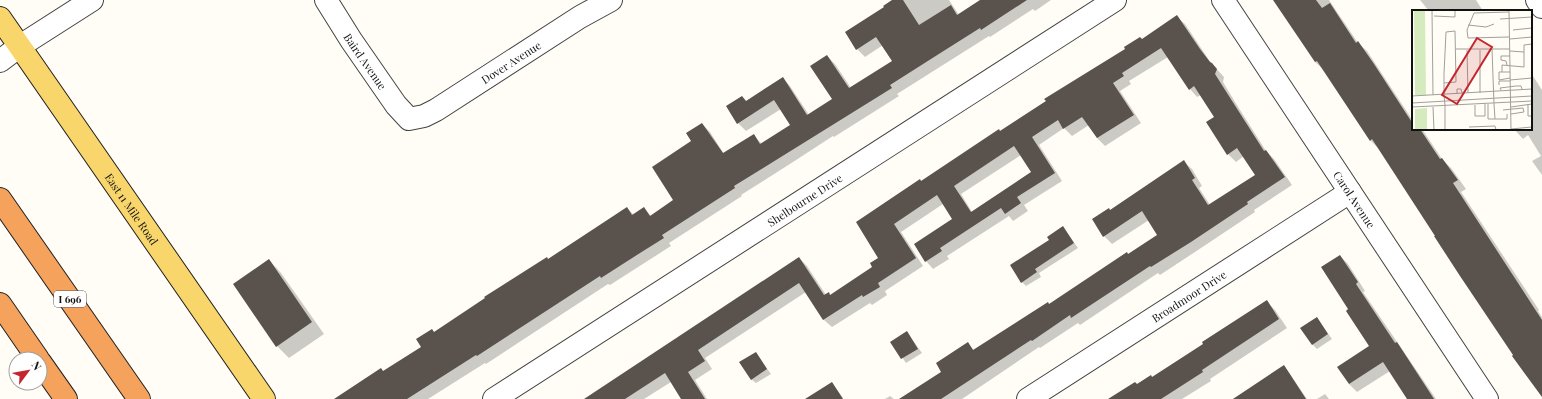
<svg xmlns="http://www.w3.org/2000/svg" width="1542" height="399" font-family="'Playfair Display',serif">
  <rect width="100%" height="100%" fill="#fffdf5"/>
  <path fill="#0003" fill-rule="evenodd" d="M 895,0 L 949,0 L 959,15 L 982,0 L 1051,0 L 1035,11 L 1033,9 L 990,37 L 989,36 L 897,94 L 899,96 L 834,137 L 833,136 L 793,162 L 741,195 L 742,196 L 669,243 L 671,246 L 610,285 L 608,284 L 486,364 L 485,363 L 428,399 L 335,399 L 381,369 L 384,372 L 423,347 L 434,333 L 627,208 L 634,215 L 644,209 L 651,216 L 675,201 L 692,142 L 702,124 L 710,132 L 724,154 L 753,135 L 762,144 L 791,125 L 781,109 L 746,131 L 738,123 L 742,97 L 747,102 L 783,78 L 790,86 L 809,115 L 833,100 L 827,56 L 835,64 L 851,88 L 893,61 L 883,45 L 865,57 L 857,49 Z
    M 1275,0 L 1329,0 L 1358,43 L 1367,51 L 1413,121 L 1413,129 L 1422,129 L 1442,159 L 1451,168 L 1466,189 L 1461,192 L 1539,310 L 1538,311 L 1542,317 L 1542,396 L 1513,356 L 1514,355 L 1379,149 L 1370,140 L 1324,70 L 1315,62 Z
    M 1420,0 L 1476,0 L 1483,11 L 1485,11 L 1429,11 Z
    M 1177,17 L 1185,24 L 1211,63 L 1224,77 L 1223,82 L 1235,102 L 1266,151 L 1274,159 L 1292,185 L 1254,210 L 1255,212 L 1198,250 L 1160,275 L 1158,273 L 1080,325 L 1078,323 L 1040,348 L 1039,347 L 962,399 L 901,399 L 942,372 L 968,344 L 974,350 L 1049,305 L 1159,235 L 1149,220 L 1112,244 L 1104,236 L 1110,211 L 1184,162 L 1192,169 L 1202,186 L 1199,188 L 1210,205 L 1257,175 L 1244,156 L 1236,162 L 1228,154 L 1215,117 L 1201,95 L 1197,97 L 1190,89 L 1168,57 L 1129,81 L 1131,84 L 1120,91 L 1141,123 L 1105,146 L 1097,138 L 1089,125 L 1072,136 L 1064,128 L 1039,145 L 1062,181 L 1024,205 L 1028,211 L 1013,221 L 1009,216 L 947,256 L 949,259 L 933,269 L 926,261 L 953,219 L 943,204 L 901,232 L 923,266 L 885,291 L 887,295 L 872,305 L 870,303 L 832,327 L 824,320 L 806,292 L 705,358 L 712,369 L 695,380 L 707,399 L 683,399 L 671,382 L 644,399 L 585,399 L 799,258 L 807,266 L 826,295 L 830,296 L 874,267 L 880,258 L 857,223 ZM 1021,155 L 1032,172 L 972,212 L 961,194 Z
    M 1531,73 L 1542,90 L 1542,175 L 1532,161 L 1541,156 L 1528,135 L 1523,139 L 1514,129 L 1531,129 Z
    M 1063,227 L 1078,248 L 1039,273 L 1041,277 L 1026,286 L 1022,282 L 1050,240 Z
    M 1340,256 L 1348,264 L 1365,291 L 1363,292 L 1436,399 L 1408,399 L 1390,371 L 1357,392 L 1349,384 L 1371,346 L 1349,310 Z
    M 269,260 L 281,273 L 324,334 L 289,358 L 277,346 Z
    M 1266,301 L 1275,310 L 1287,328 L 1210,379 L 1211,381 L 1182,399 L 1118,399 L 1137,385 L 1153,378 L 1204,344 Z
    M 1317,318 L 1332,339 L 1317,349 L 1312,344 Z
    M 907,332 L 922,353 L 906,363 L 892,342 Z
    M 756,353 L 771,374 L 756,383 L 751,379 Z
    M 1284,366 L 1288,371 L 1307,399 L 1233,399 Z
    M 832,383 L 843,398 L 820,399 Z
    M 1325,394 L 1329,399 L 1317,399 Z
    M 890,396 L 894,399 L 885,399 Z"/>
  <path fill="#5a524d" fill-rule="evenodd" d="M 892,0 L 903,0 L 919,25 L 951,5 L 957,15 L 980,0 L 1027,0 L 981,30 L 980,28 L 942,52 L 890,85 L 892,88 L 734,186 L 735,188 L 662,235 L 664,238 L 640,253 L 601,278 L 600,276 L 477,356 L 476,355 L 407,399 L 334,399 L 381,368 L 383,371 L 421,347 L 416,339 L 432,329 L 434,332 L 485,298 L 484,297 L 547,257 L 548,259 L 627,207 L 632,215 L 644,207 L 650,216 L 673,200 L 652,167 L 691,141 L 686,133 L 702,123 L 723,153 L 754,134 L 760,144 L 790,125 L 774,100 L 737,124 L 726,106 L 742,96 L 746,101 L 783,77 L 807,115 L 832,99 L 810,66 L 827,55 L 849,88 L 892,61 L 876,37 L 856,50 L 845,32 L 884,7 L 883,6 Z
    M 1273,0 L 1316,0 L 1322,8 L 1330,3 L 1356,43 L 1358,41 L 1374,64 L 1413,124 L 1413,129 L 1420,129 L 1440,159 L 1442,158 L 1458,180 L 1453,183 L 1542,320 L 1542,397 L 1512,356 L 1513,355 L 1460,276 L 1434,236 L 1435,236 L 1372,139 L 1370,141 L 1317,61 L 1315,62 Z
    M 1177,15 L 1200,49 L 1210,62 L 1212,63 L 1217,69 L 1215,74 L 1227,93 L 1264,151 L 1266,150 L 1285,177 L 1247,202 L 1248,204 L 1191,242 L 1151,267 L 1150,266 L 1071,318 L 1070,315 L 1032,341 L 1031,340 L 941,399 L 899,399 L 941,372 L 936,363 L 968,342 L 973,350 L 1048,302 L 1049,304 L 1127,252 L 1128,254 L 1157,235 L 1142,211 L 1103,237 L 1092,219 L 1109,208 L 1110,210 L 1184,160 L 1195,178 L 1192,180 L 1208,205 L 1255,175 L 1237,148 L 1227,155 L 1206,122 L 1214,117 L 1194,86 L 1189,90 L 1161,48 L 1122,73 L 1124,76 L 1113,83 L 1134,115 L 1097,138 L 1082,117 L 1063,129 L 1058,120 L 1032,137 L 1055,173 L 1017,197 L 1021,203 L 1005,214 L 1001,208 L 940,248 L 942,251 L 925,262 L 914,244 L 952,219 L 937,195 L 894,224 L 916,258 L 878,283 L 880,287 L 863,297 L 862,295 L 823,320 L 799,283 L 698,350 L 705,361 L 688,372 L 705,399 L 681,399 L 665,373 L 625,399 L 584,399 L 799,257 L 824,295 L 829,292 L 830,295 L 872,267 L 870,263 L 878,258 L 856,222 L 920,179 L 921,181 L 999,129 L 1000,131 L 1046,101 L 1044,99 L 1125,49 L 1124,47 L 1140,37 L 1142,39 ZM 1014,146 L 1031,172 L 971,212 L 954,186 Z
    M 1063,226 L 1074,243 L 1035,269 L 1037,272 L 1021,283 L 1010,265 L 1049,240 L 1047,237 Z
    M 1340,255 L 1358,282 L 1356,284 L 1395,343 L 1397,342 L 1434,399 L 1407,399 L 1383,362 L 1349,384 L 1337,367 L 1369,346 L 1346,311 L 1348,309 L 1321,267 Z
    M 269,259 L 312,322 L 276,347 L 233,284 Z
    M 1267,300 L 1279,319 L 1202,370 L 1203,372 L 1161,399 L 1108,399 L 1135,382 L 1137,384 L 1151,375 L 1152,377 L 1203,344 L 1202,342 Z
    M 1317,317 L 1328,334 L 1312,345 L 1300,328 Z
    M 907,331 L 918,349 L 901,359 L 890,342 Z
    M 756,352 L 767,369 L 751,380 L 739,362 Z
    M 1284,365 L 1306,399 L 1233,399 Z
    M 832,382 L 843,399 L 805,399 Z"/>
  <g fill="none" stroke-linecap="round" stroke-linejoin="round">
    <defs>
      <g id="minor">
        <path id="s1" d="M 326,0 L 351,40 L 396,105 L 409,119 L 424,116 L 436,110 L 580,17 L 611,0"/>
        <path id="s2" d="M 1223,0 L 1487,399"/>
        <path d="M 1537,0 L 1542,7"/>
        <path d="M 0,61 L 20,46 L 92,0"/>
        <path id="s3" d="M 494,399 L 1115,0"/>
        <path id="s4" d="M 1028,399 L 1350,192"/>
      </g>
      <g id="major">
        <path id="s5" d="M 0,18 L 264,399"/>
      </g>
      <path id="highway" d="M 0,199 L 139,399
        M 0,304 L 38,359
        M 40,362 L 66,399"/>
    </defs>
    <use href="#minor" stroke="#444" stroke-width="24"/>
    <use href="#major" stroke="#222" stroke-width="24"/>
    <use href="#highway" stroke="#222" stroke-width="24"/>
    <use href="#minor" stroke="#fff" stroke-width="22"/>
    <use href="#major" stroke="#f9d66b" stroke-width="22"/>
    <use href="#highway" stroke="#f5a25d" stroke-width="22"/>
  </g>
  <g text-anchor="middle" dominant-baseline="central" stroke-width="4" stroke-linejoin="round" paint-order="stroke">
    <rect fill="#fff" stroke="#585858" stroke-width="1" x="54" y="291" width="32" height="16" rx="3"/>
    <g font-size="10" font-weight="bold" fill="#111">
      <text x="70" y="299">I 696</text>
    </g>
    <g font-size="11" fill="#111" stroke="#fff">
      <text stroke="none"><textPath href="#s1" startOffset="73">Baird Avenue</textPath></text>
      <text stroke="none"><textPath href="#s1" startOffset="263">Dover Avenue</textPath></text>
      <text stroke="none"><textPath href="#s3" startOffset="369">Shelbourne Drive</textPath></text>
      <text stroke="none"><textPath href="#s2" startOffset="239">Carol Avenue</textPath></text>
      <text stroke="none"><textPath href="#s5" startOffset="232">East 11 Mile Road</textPath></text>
      <text stroke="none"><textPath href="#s4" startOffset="191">Broadmoor Drive</textPath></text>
    </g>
  </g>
  <g transform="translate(1412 10)">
    <rect width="120" height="120" fill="#fffdf5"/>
    <path d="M 2,0 L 13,0 L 14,85 L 3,85 ZM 15,98 L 15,120 L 3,120 L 3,99 Z" fill="#d5ebbd"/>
    <path fill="none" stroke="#a09f9a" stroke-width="1" d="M 20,0 L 21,85M 97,0 L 99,120M 22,6 L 43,7 L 43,0M 88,9 L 120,7M 56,15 L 74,17 L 82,14M 101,20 L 120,18M 97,27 L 56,28 L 55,20 L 62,3 L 97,2M 98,29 L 120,27M 44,39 L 98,39M 80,39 L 82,94M 55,40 L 56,83M 68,40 L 68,83M 98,41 L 112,42M 95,55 L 94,51 L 89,50 L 89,46 L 98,46M 90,62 L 87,62 L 87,70 L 98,68M 98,62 L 90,62 L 90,55 L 112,57 L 112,35 L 120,34M 98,70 L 120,68M 32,73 L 44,72 L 43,21 L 34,22 L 32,64 L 32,85 L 33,96 L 33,120M 87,75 L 87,71 L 98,71M 89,80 L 88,78 L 104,76 L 109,76 L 110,79M 45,84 L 45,79 L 49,79 L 50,83M 0,86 L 120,79M 0,93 L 120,86M 76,94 L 76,109 L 95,109 L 95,104M 82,94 L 83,109M 116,94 L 116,106 L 120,106M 63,95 L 63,106 L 73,106 L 73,94M 0,97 L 120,91M 21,97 L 22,120M 99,97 L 120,94M 91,100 L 111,98 L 112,102 L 99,104M 57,117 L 83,116 L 84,120M 99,119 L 120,117"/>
    <path fill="#c4262e" fill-opacity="0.15" stroke="#c4262e" stroke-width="2" d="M 65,28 L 80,37 L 45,94 L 30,85 Z"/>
    <rect width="120" height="120" fill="none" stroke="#111" stroke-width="2"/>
  </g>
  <g transform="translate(28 371) rotate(58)"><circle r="19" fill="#ffffff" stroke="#a0a0a0"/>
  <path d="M0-3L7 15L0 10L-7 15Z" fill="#c4262e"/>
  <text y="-6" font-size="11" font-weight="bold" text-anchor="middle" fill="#111111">N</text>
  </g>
</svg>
